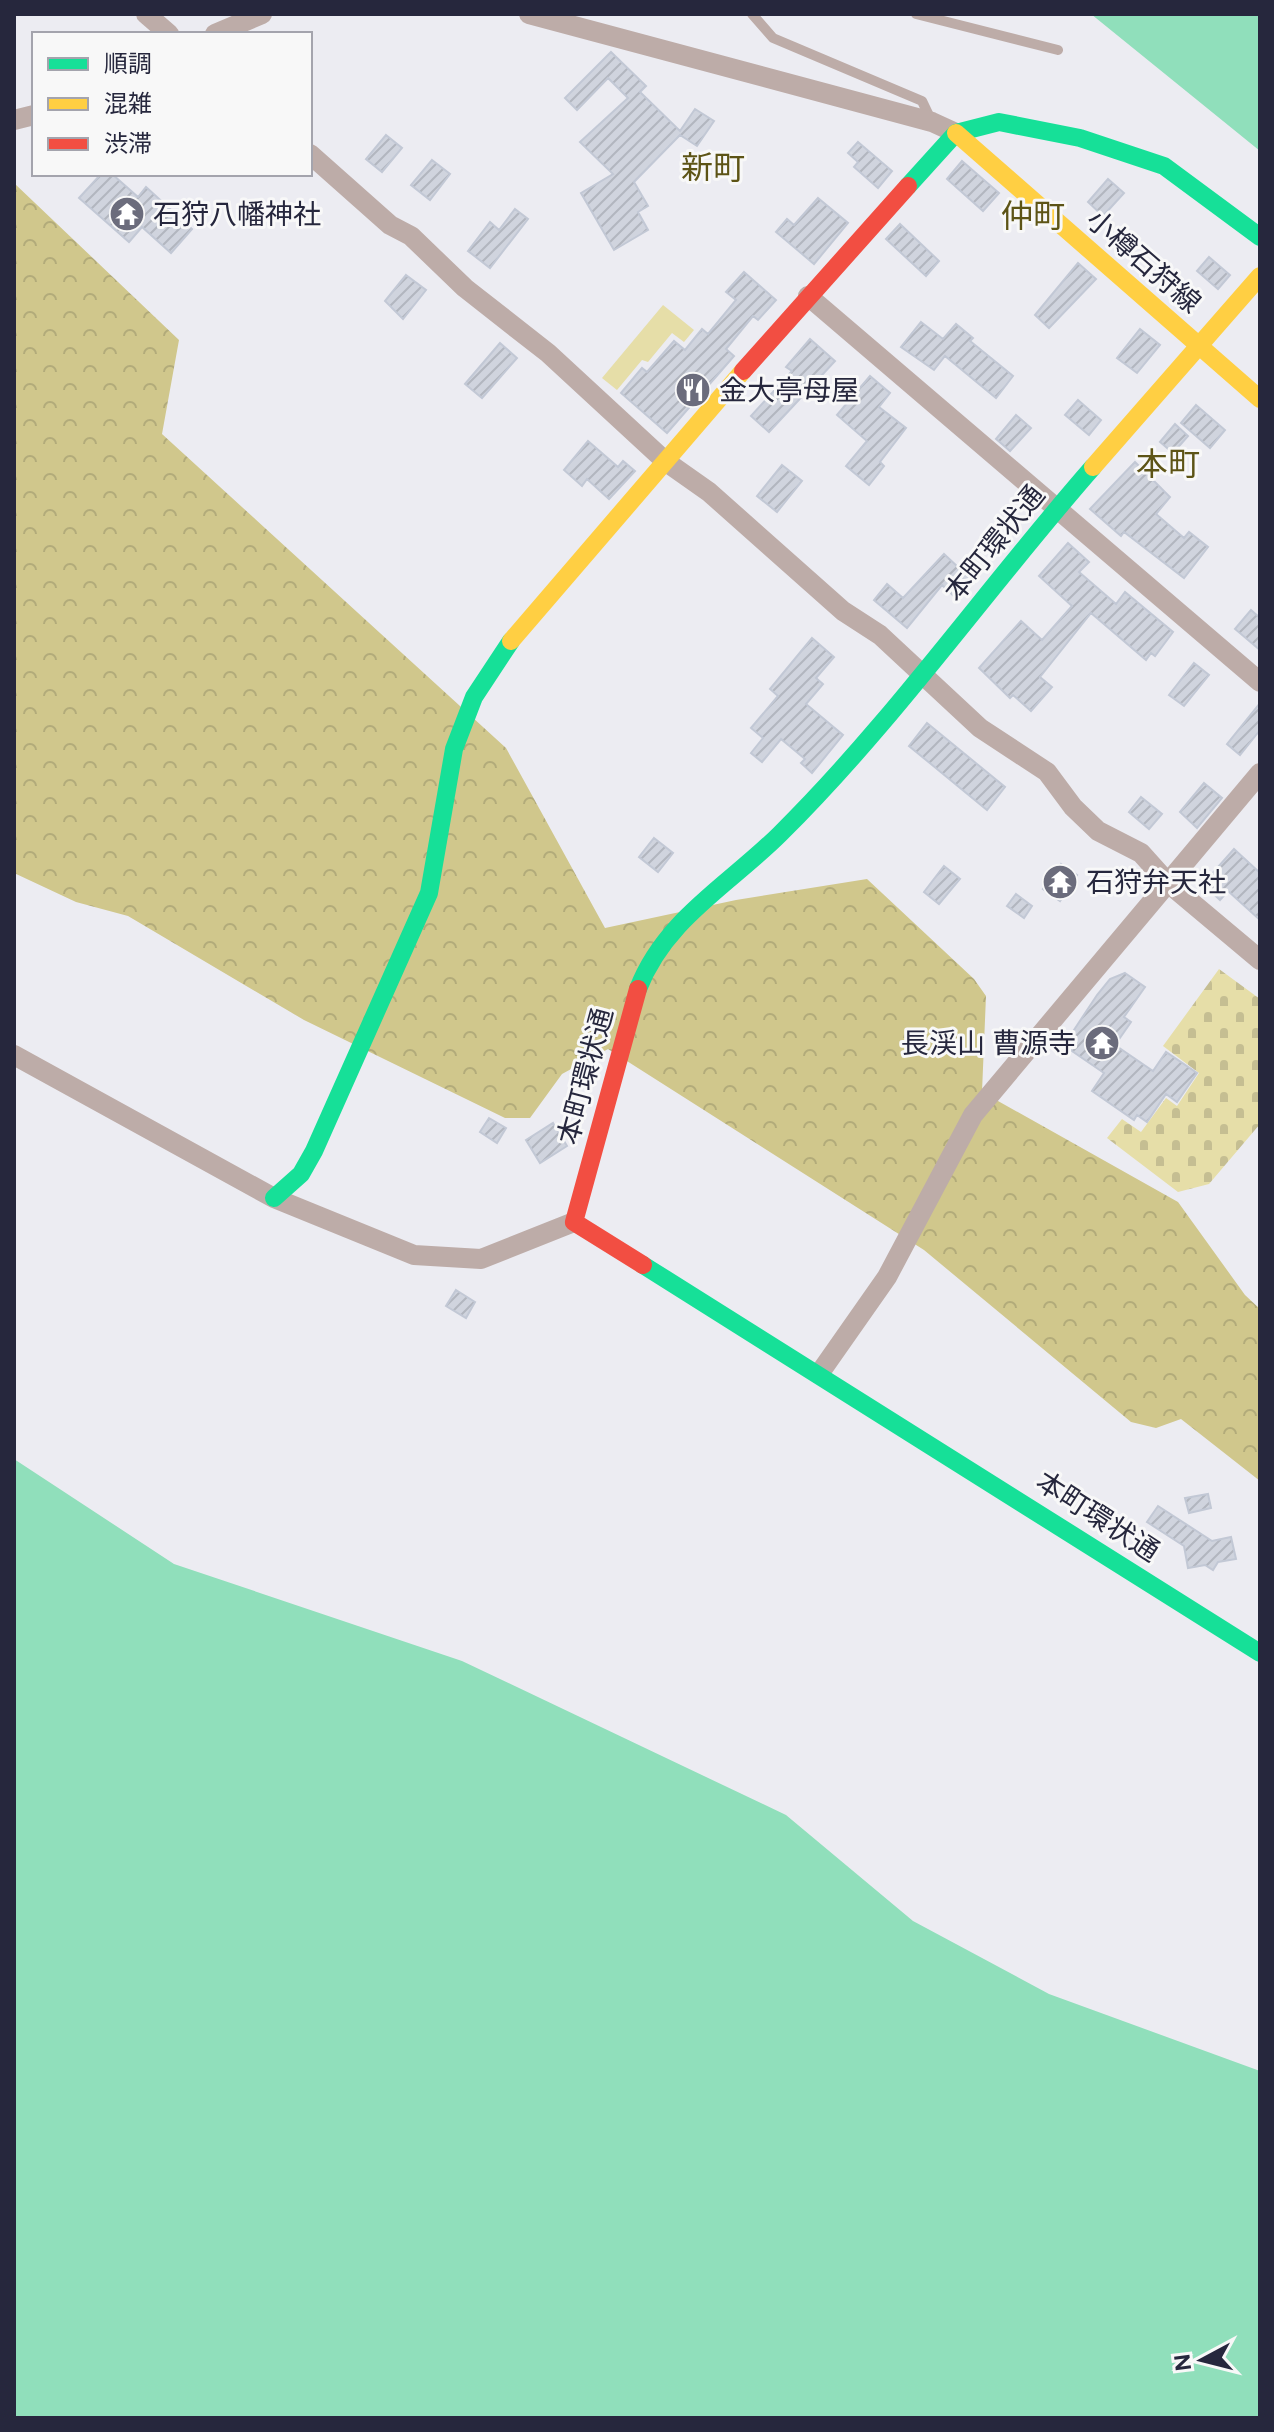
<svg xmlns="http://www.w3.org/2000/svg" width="1274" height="2432" font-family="Figtree,'Noto Sans JP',sans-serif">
  <defs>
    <pattern id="forest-crowns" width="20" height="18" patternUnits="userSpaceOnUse" patternTransform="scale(2)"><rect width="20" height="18" fill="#d0c78c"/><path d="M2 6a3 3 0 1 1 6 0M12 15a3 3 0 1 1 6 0" fill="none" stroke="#b2ab7a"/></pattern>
    <pattern id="cemetery-stones" width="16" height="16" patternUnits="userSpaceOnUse" patternTransform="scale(2)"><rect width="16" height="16" fill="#e6dea8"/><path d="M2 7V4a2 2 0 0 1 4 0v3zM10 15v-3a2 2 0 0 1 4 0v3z" fill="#c5be92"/></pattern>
    <pattern id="building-hatch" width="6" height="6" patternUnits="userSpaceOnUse" patternTransform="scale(2)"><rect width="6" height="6" fill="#d0d4de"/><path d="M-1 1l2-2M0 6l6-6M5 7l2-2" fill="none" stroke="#b2b6bf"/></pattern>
  </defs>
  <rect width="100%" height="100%" fill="#ececf2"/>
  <path fill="url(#forest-crowns)" d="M 14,183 L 179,340 L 162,434 L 506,748 L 605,928 L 736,900 L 867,879 L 974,979 L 986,996 L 982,1092 L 1178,1202 L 1245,1295 L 1260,1309 L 1260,1481 L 1181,1419 L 1156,1428 L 1131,1422 L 924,1250 L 608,1049 L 562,1074 L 530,1118 L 505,1118 L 304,1020 L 128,916 L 76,902 L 14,873 Z"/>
  <path fill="url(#cemetery-stones)" d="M 1219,969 L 1260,999 L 1260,1124 L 1209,1184 L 1178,1192 L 1107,1138 L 1122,1119 L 1141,1132 L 1166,1098 L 1177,1106 L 1199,1073 L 1163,1046 Z"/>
  <path fill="#e6dea8" d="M 663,305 L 694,330 L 684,342 L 672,333 L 648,362 L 642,360 L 617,390 L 602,378 Z"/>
  <path fill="#90dfbb" d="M 1091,14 L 1260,14 L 1260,151 Z
    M 14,1459 L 174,1564 L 462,1661 L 786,1815 L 913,1921 L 1049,1994 L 1260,2071 L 1260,2418 L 14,2418 Z"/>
  <path fill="url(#building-hatch)" stroke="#c2c8d5" stroke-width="2" d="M 611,52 L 646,86 L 640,92 L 680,131 L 695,109 L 714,121 L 697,146 L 680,135 L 634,182 L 648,206 L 638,212 L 648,230 L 614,250 L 581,193 L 613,174 L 580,142 L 628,98 L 608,78 L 577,110 L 565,98 Z
    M 386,135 L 402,148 L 382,172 L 366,159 Z
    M 858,142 L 892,171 L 878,188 L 854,167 L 858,162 L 848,153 Z
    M 432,160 L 450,174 L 430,200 L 411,185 Z
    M 962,161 L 999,193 L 983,211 L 947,179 Z
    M 101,174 L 112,174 L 138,197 L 146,187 L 192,229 L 171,253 L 142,227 L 129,242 L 79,198 Z
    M 1108,179 L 1124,193 L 1103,216 L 1088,202 Z
    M 818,198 L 848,223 L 814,264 L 776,232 L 787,219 L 794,225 Z
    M 515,209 L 528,219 L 490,268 L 468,251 L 490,222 L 499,230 Z
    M 900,224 L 939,261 L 926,276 L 886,239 Z
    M 1209,257 L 1230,275 L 1218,289 L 1197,271 Z
    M 1078,263 L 1096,279 L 1049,328 L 1035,315 Z
    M 744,272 L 776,300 L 758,320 L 753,316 L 726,349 L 734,356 L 667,433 L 621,393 L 642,368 L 647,372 L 674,341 L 685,350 L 702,329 L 708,334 L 736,300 L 726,292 Z
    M 406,275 L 426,290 L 403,319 L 385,301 Z
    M 921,322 L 943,339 L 956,324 L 973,338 L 970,341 L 1013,376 L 996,398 L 945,356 L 934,370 L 901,347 Z
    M 1140,329 L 1160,345 L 1137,373 L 1117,358 Z
    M 810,339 L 835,361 L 769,432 L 751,416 L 792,371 L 786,367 Z
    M 500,343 L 517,358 L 482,398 L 465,384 Z
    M 870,376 L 890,393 L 879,407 L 906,428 L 880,462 L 884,466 L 869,485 L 846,466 L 867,441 L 837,415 Z
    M 1078,400 L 1101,420 L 1089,435 L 1065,415 Z
    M 1196,405 L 1225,430 L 1210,448 L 1181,423 Z
    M 1016,415 L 1031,428 L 1010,451 L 996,439 Z
    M 1175,424 L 1188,436 L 1173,453 L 1160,442 Z
    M 588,441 L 618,467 L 623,461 L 635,471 L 609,499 L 587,479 L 582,486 L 564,470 Z
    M 1135,462 L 1170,497 L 1156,514 L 1184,538 L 1189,532 L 1208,547 L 1184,578 L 1124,532 L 1121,536 L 1090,509 Z
    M 782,465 L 802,481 L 777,512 L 757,496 Z
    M 1068,543 L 1089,562 L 1079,572 L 1116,604 L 1125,592 L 1173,632 L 1155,656 L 1151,653 L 1146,660 L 1091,613 L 1040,677 L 1052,687 L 1031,711 L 1013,695 L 1010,698 L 979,668 L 1021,621 L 1042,640 L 1072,606 L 1039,576 Z
    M 944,554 L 973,581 L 957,599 L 942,585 L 907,628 L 874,600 L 887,584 L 903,598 Z
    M 1251,610 L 1260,618 L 1260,650 L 1235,629 Z
    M 812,638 L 834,657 L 816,678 L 823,684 L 806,704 L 843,735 L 812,773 L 801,763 L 805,759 L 781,739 L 762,762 L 751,753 L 763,738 L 751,728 L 778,696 L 770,689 Z
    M 1194,663 L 1209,675 L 1184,706 L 1169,695 Z
    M 1260,703 L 1260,730 L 1240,755 L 1227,744 Z
    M 927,723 L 1005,787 L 987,810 L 909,746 Z
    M 1204,783 L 1222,798 L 1197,828 L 1180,812 Z
    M 1141,797 L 1162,814 L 1149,829 L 1129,812 Z
    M 654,838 L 673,853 L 658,872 L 639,857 Z
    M 1234,849 L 1260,873 L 1260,920 L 1228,891 L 1220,900 L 1203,884 Z
    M 1061,864 L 1077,875 L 1060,901 L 1043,889 Z
    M 944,866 L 960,879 L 939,904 L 924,892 Z
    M 1016,894 L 1032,906 L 1024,918 L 1007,906 Z
    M 1125,973 L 1145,987 L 1124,1017 L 1131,1022 L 1115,1045 L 1153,1071 L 1166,1052 L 1197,1073 L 1177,1102 L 1166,1094 L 1147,1122 L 1137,1115 L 1134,1120 L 1092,1091 L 1104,1073 L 1069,1049 L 1075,1040 L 1070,1036 L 1097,995 L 1110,979 Z
    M 489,1118 L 506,1128 L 497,1143 L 480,1132 Z
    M 553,1123 L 567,1146 L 540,1163 L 526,1140 Z
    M 456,1290 L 475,1302 L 466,1318 L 446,1306 Z
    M 1208,1494 L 1211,1508 L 1189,1513 L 1185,1498 Z
    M 1158,1506 L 1212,1541 L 1231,1537 L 1236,1559 L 1218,1562 L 1213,1570 L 1205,1565 L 1188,1568 L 1184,1546 L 1147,1522 Z"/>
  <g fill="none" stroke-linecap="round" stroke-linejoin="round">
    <path stroke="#bdaca8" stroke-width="10" d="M 752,14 L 773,38 L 922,101 L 932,122
      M 916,14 L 1058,50"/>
    <path stroke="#bdaca8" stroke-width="20" d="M 146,14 L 169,34
      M 529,14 L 932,122 L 956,133
      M 215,34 L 262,14
      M 14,120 L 34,115
      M 310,154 L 390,225 L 411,236 L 465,288 L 548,353 L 665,461 L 709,492 L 843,611 L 880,635 L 980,728 L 1047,772 L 1073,807 L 1098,831 L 1141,853 L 1167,882 L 1260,960
      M 808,296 L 1260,682
      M 14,1055 L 274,1198 L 414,1255 L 481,1259 L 574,1222
      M 819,1374 L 887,1277 L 973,1115 L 1260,773"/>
    <path stroke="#16e098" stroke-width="18" d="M 908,186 L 956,133 L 999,122 L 1080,138 L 1164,166 L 1260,237
      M 638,989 C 665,919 729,885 780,834 C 894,721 987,588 1093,467
      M 274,1198 L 301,1174 L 314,1151 L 429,893 L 454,749 L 474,697 L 511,641
      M 643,1265 L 1260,1653"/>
    <path stroke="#ffcf43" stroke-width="18" d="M 956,133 L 1260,399
      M 1093,467 L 1260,276
      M 511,641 L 743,371"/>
    <path stroke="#f24e42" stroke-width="18" d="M 743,371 L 908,186
      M 638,989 L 574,1222 L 643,1265"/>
  </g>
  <defs>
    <symbol id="temple-disc" viewBox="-11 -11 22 22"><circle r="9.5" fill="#6b6c7c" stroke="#f8f8f8"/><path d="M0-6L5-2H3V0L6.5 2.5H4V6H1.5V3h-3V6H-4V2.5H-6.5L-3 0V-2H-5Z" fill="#fff"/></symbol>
    <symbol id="restaurant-disc" viewBox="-11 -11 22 22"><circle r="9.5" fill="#6b6c7c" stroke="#f8f8f8"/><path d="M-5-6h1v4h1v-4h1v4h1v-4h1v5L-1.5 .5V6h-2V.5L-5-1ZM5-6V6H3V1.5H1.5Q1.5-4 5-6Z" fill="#fff"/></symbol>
  </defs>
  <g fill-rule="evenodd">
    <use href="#temple-disc" x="107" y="194" width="40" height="40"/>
    <use href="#restaurant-disc" x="673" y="370" width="40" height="40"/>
    <use href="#temple-disc" x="1040" y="862" width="40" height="40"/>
    <use href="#temple-disc" x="1082" y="1023" width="40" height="40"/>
  </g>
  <g text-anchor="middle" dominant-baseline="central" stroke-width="6" stroke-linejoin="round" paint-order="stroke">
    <g font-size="28" fill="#26273d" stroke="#f8f8f8" text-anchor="start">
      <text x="153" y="214">石狩八幡神社</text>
      <text x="719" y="390">金大亭母屋</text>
      <text x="1086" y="882">石狩弁天社</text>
      <text x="1076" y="1043" text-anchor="end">長渓山 曹源寺</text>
    </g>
    <g font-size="28" fill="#26273d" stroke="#f8f8f8">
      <text transform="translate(1144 261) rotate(41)">小樽石狩線</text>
      <text transform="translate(994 543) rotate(-51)">本町環状通</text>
      <text transform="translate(585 1076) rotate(-75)">本町環状通</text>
      <text transform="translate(1098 1516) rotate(33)">本町環状通</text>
    </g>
    <g font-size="32" fill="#5d5416" stroke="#f8f8f8">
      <text x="713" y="168">新町</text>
      <text x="1033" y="216">仲町</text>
      <text x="1168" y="464">本町</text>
    </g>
  </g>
  <rect width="1274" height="2432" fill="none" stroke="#26273d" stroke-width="32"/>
  <rect x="32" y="32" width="280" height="144" fill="#f8f8f8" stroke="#a4a4ad" stroke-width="2"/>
  <rect x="48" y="58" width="40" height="12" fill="#16e098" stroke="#a4a4ad" stroke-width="2"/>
  <text x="104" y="72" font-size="24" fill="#26273d">順調</text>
  <rect x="48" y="98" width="40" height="12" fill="#ffcf43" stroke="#a4a4ad" stroke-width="2"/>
  <text x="104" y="112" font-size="24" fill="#26273d">混雑</text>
  <rect x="48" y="138" width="40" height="12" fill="#f24e42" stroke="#a4a4ad" stroke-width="2"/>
  <text x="104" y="152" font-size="24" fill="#26273d">渋滞</text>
  <g transform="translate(1202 2360) rotate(263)" stroke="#f8f8f8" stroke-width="6" paint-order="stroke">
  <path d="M0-6L14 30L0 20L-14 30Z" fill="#26273d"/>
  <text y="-12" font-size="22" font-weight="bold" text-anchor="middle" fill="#26273d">N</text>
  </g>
</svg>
